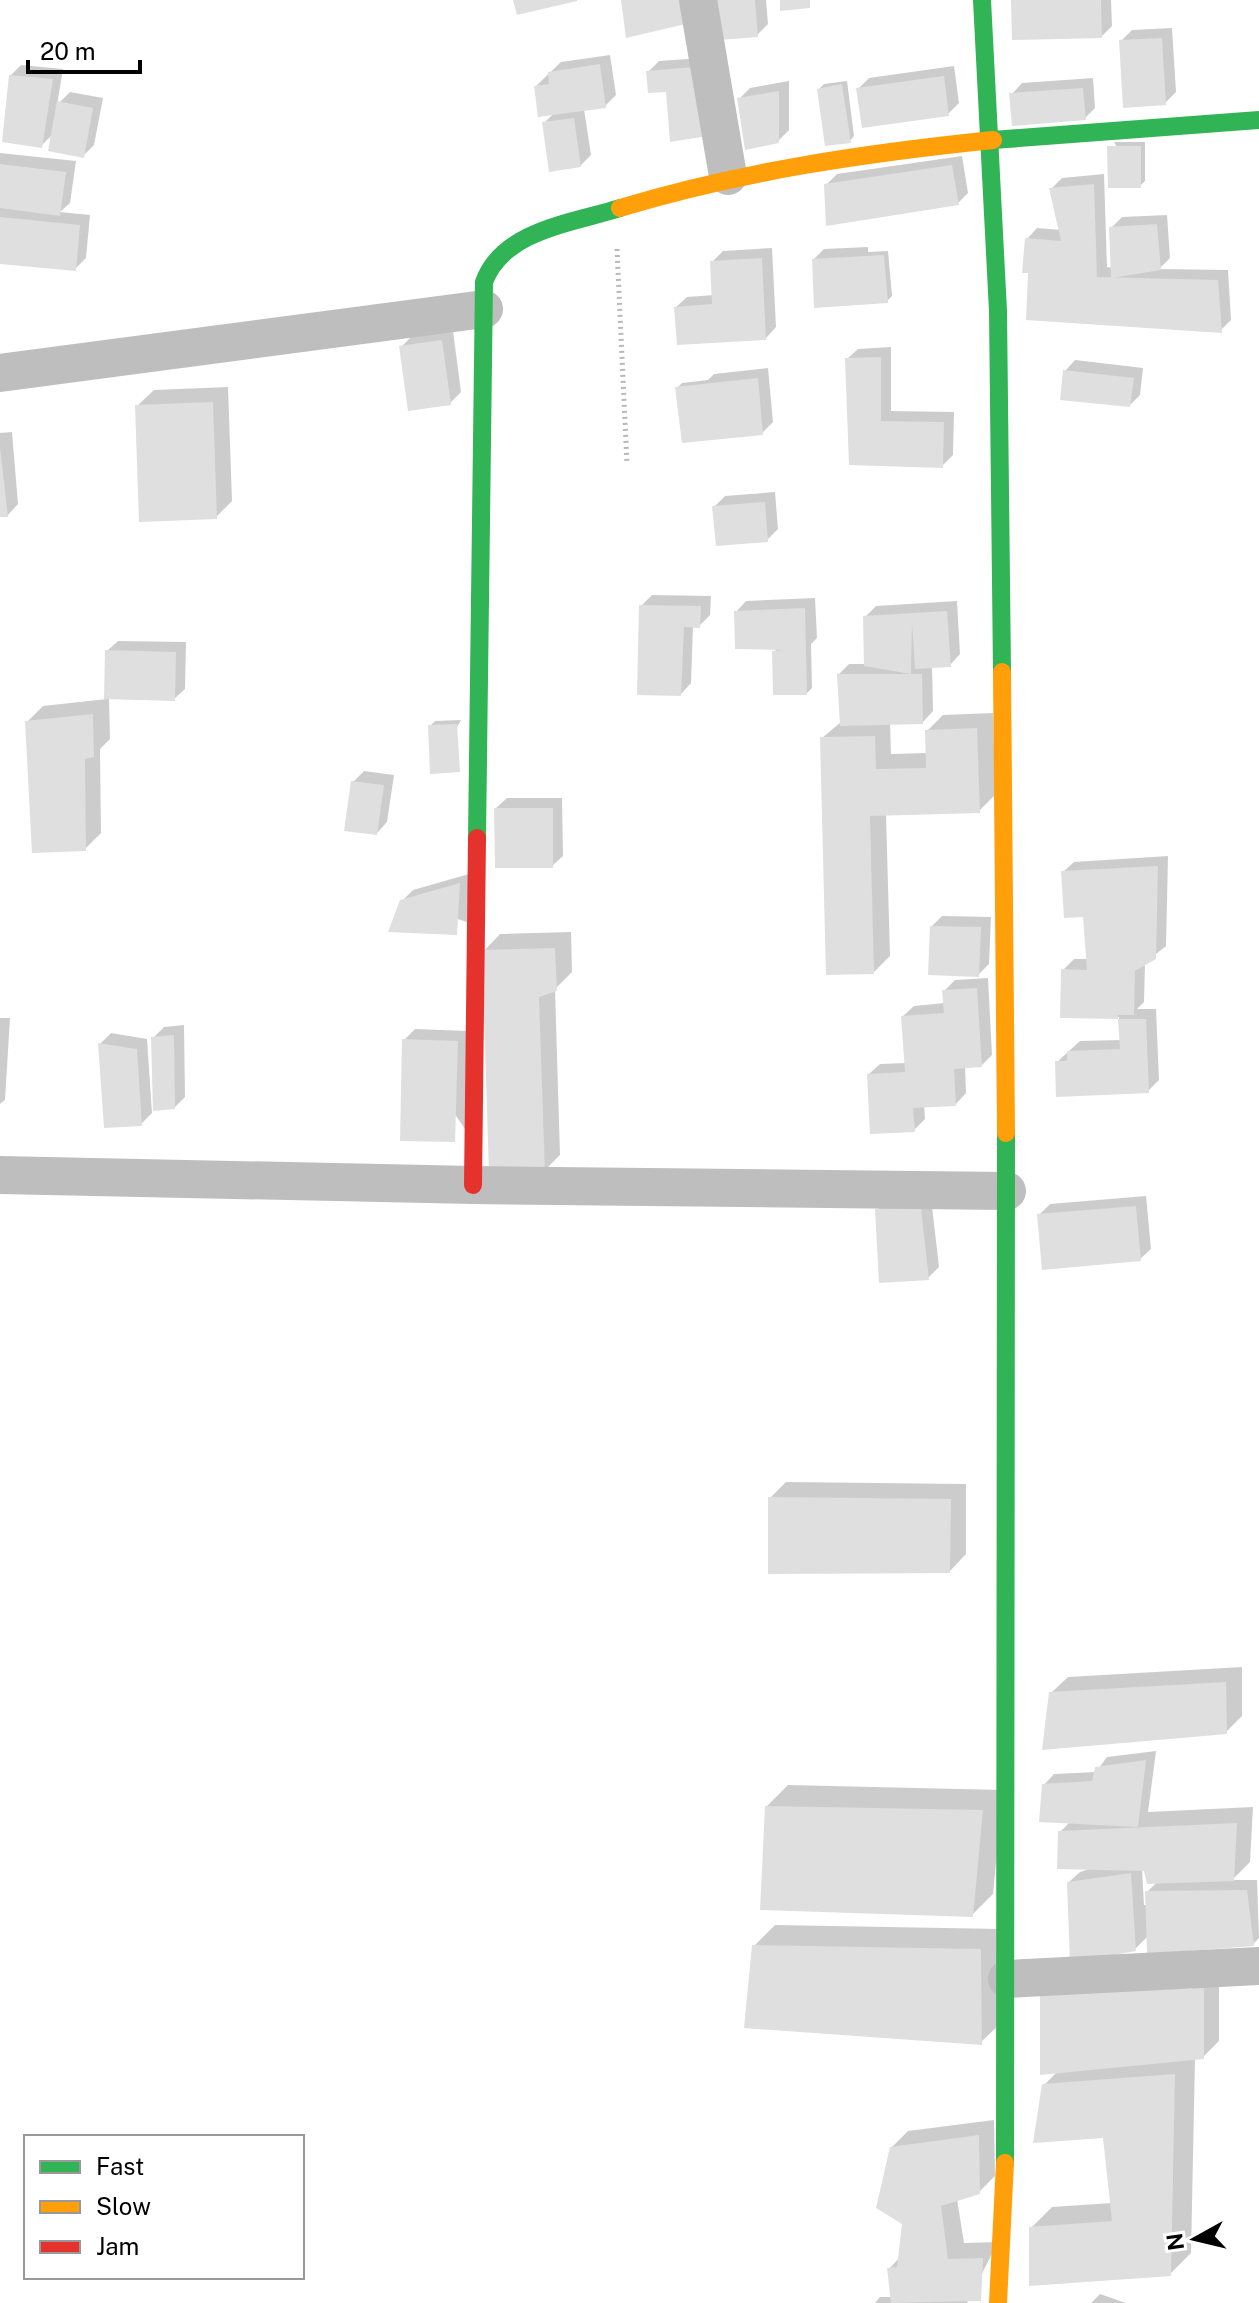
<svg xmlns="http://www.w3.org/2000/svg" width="1259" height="2303" font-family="'Public Sans',sans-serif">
  <rect width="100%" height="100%" fill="#fff"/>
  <path fill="#0003" fill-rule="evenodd" d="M 717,0 L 766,0 L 768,24 L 757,35 Z
    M 1013,0 L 1111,0 L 1112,26 L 1101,37 Z
    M 1172,28 L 1176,92 L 1165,103 L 1121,41 L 1132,30 Z
    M 610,55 L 616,95 L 605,106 L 584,109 L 591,155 L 580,166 L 544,123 L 554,113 L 536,86 L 561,62 Z
    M 717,57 L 668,90 L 648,72 L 659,61 Z
    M 21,65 L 63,69 L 57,105 L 70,92 L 103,98 L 94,145 L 83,156 L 53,134 L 41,146 L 10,76 Z
    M 954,66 L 959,103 L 948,114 L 858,89 L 869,78 Z
    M 1093,78 L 1095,108 L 1085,118 L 1012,94 L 1022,83 Z
    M 789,81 L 789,130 L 778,141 L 739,99 L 750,88 Z
    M 847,81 L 854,136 L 850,141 L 819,89 L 824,84 Z
    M 1114,142 L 1145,142 L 1145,181 L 1140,186 Z
    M 0,153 L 76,161 L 70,203 L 60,212 L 90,215 L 86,258 L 75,269 L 0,262 Z
    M 962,156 L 968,193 L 958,203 L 826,185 L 837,174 Z
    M 1104,174 L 1107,267 L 1113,268 L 1111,228 L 1122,217 L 1167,215 L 1170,258 L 1159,269 L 1228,270 L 1231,320 L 1221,330 L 1031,271 L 1027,239 L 1037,228 L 1061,230 L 1051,189 L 1062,178 Z
    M 868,247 L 868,252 L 888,251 L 892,296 L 887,301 L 814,259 L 824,249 Z
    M 772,248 L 776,327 L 766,338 L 676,307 L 687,297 L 714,295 L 712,262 L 723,251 Z
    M 453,331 L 461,392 L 450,403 L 401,347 L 412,336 Z
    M 891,347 L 891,411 L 954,412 L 953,455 L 942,466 L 851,463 L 847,359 L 858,349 Z
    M 1075,360 L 1143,368 L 1140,395 L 1130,405 L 1065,371 Z
    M 768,368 L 773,422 L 762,433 L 677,388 L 682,383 L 708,380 L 714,374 Z
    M 228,387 L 232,501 L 216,517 L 137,406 L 154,390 Z
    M 12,432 L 18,504 L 8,515 L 0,515 L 0,433 Z
    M 775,492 L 778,529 L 767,540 L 714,507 L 725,496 Z
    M 652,595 L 711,596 L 710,615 L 699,626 L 693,626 L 691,683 L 681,694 L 641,606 Z
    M 815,598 L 817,638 L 811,644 L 812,688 L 807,693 L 774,652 L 778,648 L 736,612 L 746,601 Z
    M 957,601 L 960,654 L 950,665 L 932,666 L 933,711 L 923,722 L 890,723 L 891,754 L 927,753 L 927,731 L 943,715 L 993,713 L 995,795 L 979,811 L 886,814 L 890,956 L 874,972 L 822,738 L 841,722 L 839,674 L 849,664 L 866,664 L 865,617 L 876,606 Z
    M 118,641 L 186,642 L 185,689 L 174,699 L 109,698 L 110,739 L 100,749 L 101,833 L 85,849 L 27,722 L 43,706 L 107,699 L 107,651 Z
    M 461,720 L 432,772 L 430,726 L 435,721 Z
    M 364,771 L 394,775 L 387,822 L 377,833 L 353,782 Z
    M 507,798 L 562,798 L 563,856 L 552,866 L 496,808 Z
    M 1168,856 L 1166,946 L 1145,963 L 1144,1002 L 1137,1009 L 1156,1009 L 1159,1080 L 1148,1091 L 1057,1062 L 1080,1041 L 1121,1040 L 1119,1017 L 1062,1016 L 1063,970 L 1074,959 L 1088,959 L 1084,915 L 1063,872 L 1074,862 Z
    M 469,874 L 467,922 L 402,901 L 413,890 Z
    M 942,916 L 991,917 L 989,964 L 978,975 L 932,926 Z
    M 571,932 L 572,972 L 555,989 L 560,1155 L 544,1171 L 484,951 L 500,934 Z
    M 988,978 L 992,1055 L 982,1065 L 965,1066 L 966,1093 L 956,1104 L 924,1105 L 925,1119 L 914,1130 L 869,1074 L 880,1064 L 906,1063 L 903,1016 L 914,1006 L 945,1003 L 944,991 L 955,980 Z
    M 0,1018 L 10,1018 L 5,1100 L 0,1104 Z
    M 184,1025 L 185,1097 L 174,1108 L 153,1038 L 164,1027 Z
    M 415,1029 L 468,1031 L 465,1129 L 404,1040 Z
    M 111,1033 L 147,1039 L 152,1113 L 141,1124 L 100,1044 Z
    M 1146,1196 L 1151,1249 L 1140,1259 L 1039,1215 L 1050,1204 Z
    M 931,1198 L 939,1267 L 928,1278 L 877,1210 L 888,1199 Z
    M 786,1482 L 966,1484 L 966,1554 L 950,1571 L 770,1498 Z
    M 1242,1667 L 1242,1716 L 1226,1732 L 1051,1693 L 1068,1677 Z
    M 1156,1751 L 1148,1812 L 1253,1807 L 1250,1862 L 1232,1880 L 1257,1880 L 1259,1938 L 1253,1944 L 1148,1936 L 1135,1949 L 1069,1882 L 1080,1872 L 1092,1868 L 1060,1832 L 1071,1821 L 1044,1785 L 1054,1774 L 1096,1772 L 1107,1757 ZM 1142,1869 L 1158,1881 L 1147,1892 L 1148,1905 L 1144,1905 Z
    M 788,1785 L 1003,1790 L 993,1894 L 972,1915 L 767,1806 Z
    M 775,1925 L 1001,1929 L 1002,2022 L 981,2042 L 754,1946 Z
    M 1219,1972 L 1219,2041 L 1203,2057 L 1195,2058 L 1191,2253 L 1170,2274 L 1031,2228 L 1052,2207 L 1112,2203 L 1104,2136 L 1044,2085 L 1057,2072 Z
    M 994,2120 L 995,2176 L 979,2192 L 957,2199 L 964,2243 L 998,2242 L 967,2303 L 875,2303 L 880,2297 L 892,2297 L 889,2269 L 900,2257 L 904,2223 L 891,2148 L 908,2131 Z
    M 1100,2294 L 1126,2303 L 1091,2303 Z"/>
  <path fill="#dfdfdf" d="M 513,0 L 577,0 L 577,1 L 517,15 Z
    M 621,0 L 687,0 L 690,23 L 626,38 Z
    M 715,0 L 755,0 L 758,37 L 719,40 Z
    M 780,0 L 810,0 L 810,8 L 780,11 Z
    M 1011,0 L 1101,0 L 1102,38 L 1012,40 Z
    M 1162,38 L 1166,105 L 1123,108 L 1119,40 Z
    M 600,64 L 606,108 L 538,117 L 534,86 L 549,84 L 548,72 Z
    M 707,66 L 708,136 L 670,142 L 666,92 L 648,93 L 646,71 Z
    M 9,75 L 53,79 L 42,148 L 2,142 Z
    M 944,76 L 949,116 L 862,128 L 856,88 Z
    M 842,84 L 851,143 L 825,146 L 817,89 Z
    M 1083,88 L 1086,120 L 1012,126 L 1009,93 Z
    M 779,91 L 779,143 L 745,150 L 737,98 Z
    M 57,101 L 93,108 L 84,158 L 48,151 Z
    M 574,118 L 581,167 L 549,172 L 542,122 Z
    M 1107,146 L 1141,146 L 1141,188 L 1108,188 Z
    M 0,164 L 66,172 L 60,216 L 0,208 Z
    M 952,165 L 959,205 L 826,226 L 824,184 Z
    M 1094,184 L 1097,277 L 1218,280 L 1222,333 L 1026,320 L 1028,273 L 1022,273 L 1025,238 L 1061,241 L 1049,188 Z
    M 0,217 L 80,225 L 76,271 L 0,264 Z
    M 1157,224 L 1161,270 L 1111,278 L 1109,227 Z
    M 884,255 L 888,303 L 814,308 L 812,259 Z
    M 762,258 L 766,340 L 677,345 L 674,307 L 712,304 L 710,261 Z
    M 442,340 L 451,405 L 408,411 L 399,346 Z
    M 881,357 L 881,421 L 944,422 L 943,468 L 849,465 L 845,358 Z
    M 1063,370 L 1134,378 L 1130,407 L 1060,400 Z
    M 758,378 L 763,435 L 682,443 L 675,387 Z
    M 213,402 L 217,519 L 139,522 L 135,405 Z
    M 0,447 L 8,517 L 0,517 Z
    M 765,502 L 768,542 L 716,546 L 712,506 Z
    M 639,605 L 701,606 L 700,628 L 684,627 L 681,696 L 637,695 Z
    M 805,608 L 807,695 L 773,695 L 772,651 L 784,650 L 735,649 L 734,611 Z
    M 947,611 L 951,667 L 915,669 L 912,623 L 911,674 L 864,666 L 863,616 Z
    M 105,650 L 176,652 L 175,701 L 104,699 Z
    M 837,674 L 922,674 L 923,724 L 840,726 Z
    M 93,714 L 94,757 L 85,759 L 86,851 L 32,853 L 25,721 Z
    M 457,724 L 460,772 L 430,774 L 428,725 Z
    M 977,728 L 980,813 L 870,816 L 874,974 L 826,975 L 820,737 L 875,736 L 876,769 L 926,768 L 925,730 Z
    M 351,781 L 384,785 L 377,835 L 344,831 Z
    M 494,808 L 553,808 L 553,868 L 495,868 Z
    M 1158,866 L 1156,959 L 1135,971 L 1134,1015 L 1118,1015 L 1118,1019 L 1060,1018 L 1061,969 L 1087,970 L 1083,917 L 1064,918 L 1061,871 Z
    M 460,883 L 457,935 L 388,932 L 400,900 Z
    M 930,926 L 981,927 L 979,977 L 928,975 Z
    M 555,948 L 557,991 L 539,997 L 545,1173 L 489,1174 L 482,950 Z
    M 977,988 L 982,1067 L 954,1069 L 956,1106 L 913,1108 L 915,1132 L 870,1134 L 867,1074 L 905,1072 L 901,1016 L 944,1013 L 942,990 Z
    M 1118,1019 L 1146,1019 L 1149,1093 L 1056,1097 L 1055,1061 L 1067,1061 L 1067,1051 L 1120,1049 Z
    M 174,1035 L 175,1109 L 153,1111 L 151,1037 Z
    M 402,1039 L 458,1041 L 455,1142 L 400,1141 Z
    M 98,1043 L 137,1049 L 142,1126 L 104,1128 Z
    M 1136,1206 L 1141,1261 L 1042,1270 L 1037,1214 Z
    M 921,1208 L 929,1280 L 879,1283 L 875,1209 Z
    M 768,1497 L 951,1499 L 950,1573 L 768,1574 Z
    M 1226,1682 L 1227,1734 L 1042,1750 L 1049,1692 Z
    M 1146,1760 L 1138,1827 L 1039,1822 L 1042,1784 L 1092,1781 L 1095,1767 Z
    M 765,1806 L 983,1810 L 973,1917 L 760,1910 Z
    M 1237,1823 L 1234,1881 L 1147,1884 L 1144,1871 L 1057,1869 L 1058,1831 Z
    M 1131,1873 L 1136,1951 L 1070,1963 L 1067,1882 Z
    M 1247,1890 L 1254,1946 L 1147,1954 L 1145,1891 Z
    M 752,1945 L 981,1949 L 982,2045 L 744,2028 Z
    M 1204,1988 L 1204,2059 L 1040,2075 L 1040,1994 Z
    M 1175,2074 L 1171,2276 L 1029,2286 L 1029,2227 L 1112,2221 L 1103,2138 L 1033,2143 L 1042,2084 Z
    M 979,2135 L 980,2194 L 941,2206 L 948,2259 L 983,2258 L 981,2301 L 891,2303 L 887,2268 L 897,2267 L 902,2224 L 876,2208 L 890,2147 Z"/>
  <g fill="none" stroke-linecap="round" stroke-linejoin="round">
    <path stroke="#b9b9b9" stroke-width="5" stroke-dasharray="2 4" stroke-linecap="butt" d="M 617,249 L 627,464"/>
    <path stroke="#bebebe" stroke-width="38" d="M 698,0 L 728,176
      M 0,373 L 484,309
      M 0,1175 L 473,1185 L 1007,1191
      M 1007,1979 L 1259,1966"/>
    <path stroke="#30b455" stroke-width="18" d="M 982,0 L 998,311 L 1002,672
      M 993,140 L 1259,120
      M 477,838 L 484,282 C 503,230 573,223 620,208
      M 1005,2163 L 1006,1133"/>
    <path stroke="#ff9f0a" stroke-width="18" d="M 620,208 C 742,171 867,153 993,140
      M 1002,672 L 1006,1133
      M 998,2303 L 1005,2163"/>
    <path stroke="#e5322d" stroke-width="18" d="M 473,1185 L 477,838"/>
  </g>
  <rect x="24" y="2135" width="280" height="144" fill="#ffffff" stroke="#999999" stroke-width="2"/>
  <rect x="40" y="2161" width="40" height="12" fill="#30b455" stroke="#999999" stroke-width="2"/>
  <text x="96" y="2175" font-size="24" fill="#000000">Fast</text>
  <rect x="40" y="2201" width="40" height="12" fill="#ff9f0a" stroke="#999999" stroke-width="2"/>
  <text x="96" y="2215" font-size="24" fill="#000000">Slow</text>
  <rect x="40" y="2241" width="40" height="12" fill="#e5322d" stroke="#999999" stroke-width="2"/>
  <text x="96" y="2255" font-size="24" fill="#000000">Jam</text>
  <g transform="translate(1195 2239) rotate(262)" stroke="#ffffff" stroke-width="6" paint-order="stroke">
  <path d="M0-6L14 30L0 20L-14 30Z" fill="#000000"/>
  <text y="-12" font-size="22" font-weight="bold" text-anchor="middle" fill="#000000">N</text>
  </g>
  <path d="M28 60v12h112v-12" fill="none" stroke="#000000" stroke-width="4"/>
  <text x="40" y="60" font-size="24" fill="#000000" stroke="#ffffff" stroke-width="6" paint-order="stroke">20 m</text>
</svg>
